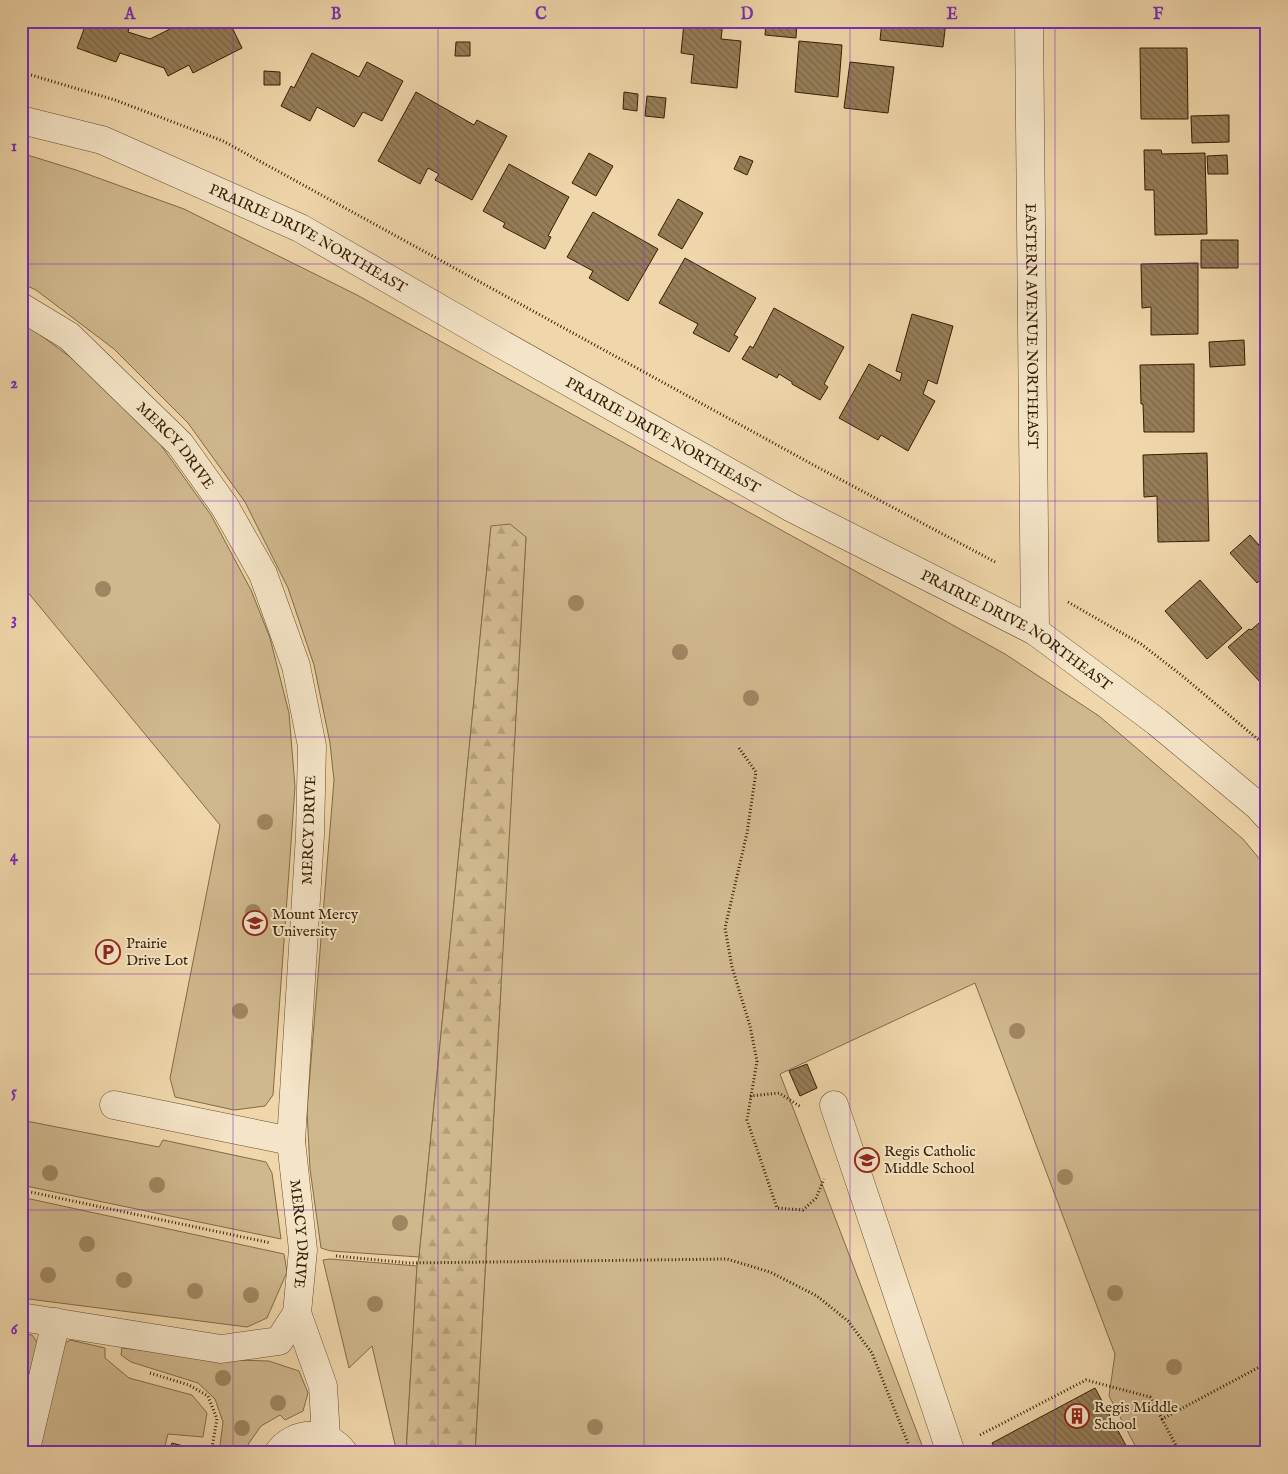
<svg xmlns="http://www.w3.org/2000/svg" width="1288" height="1474" font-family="'IM FELL English',serif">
  <defs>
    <pattern id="forest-firs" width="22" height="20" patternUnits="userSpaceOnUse" patternTransform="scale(1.25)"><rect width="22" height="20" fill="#d0b88e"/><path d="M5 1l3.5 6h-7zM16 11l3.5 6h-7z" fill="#b39e79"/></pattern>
    <pattern id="building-back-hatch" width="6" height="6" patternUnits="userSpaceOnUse" patternTransform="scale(1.25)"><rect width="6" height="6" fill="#967e59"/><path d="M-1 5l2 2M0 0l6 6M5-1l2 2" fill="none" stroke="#7b6747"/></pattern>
  </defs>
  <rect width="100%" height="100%" fill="#f0d7ab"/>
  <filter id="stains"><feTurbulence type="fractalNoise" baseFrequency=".004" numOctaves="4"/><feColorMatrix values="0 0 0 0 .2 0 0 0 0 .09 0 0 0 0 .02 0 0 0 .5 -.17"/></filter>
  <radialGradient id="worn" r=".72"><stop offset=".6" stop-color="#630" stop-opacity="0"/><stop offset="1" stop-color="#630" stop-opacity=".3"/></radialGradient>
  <path fill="#d0b88e" stroke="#826b47" d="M 21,153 L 76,170 L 184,209 L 357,295 L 1005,654 L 1099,716 L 1243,839 L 1267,868 L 1267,1453 L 1139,1453 L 1109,1396 L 1115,1354 L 975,983 L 780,1074 L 925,1453 L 475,1453 L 501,986 L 495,984 L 503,939 L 526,537 L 491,527 L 419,1257 L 331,1251 L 321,1248 L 310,1169 L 307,1110 L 334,780 L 330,743 L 314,665 L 288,588 L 245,502 L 188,423 L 114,349 L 36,290 L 21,283 Z
    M 21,324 L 35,331 L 89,371 L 160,444 L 211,515 L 251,590 L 270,638 L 289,713 L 295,787 L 273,1095 L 265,1106 L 234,1110 L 175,1097 L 170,1078 L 220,825 L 21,584 Z
    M 21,1120 L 159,1147 L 163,1140 L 266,1162 L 272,1173 L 281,1239 L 21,1185 Z
    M 21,1197 L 284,1254 L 287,1272 L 267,1318 L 247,1327 L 21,1298 Z
    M 330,1259 L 417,1266 L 406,1453 L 397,1453 L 372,1346 L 349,1368 L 323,1260 Z
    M 21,1333 L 32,1335 L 40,1346 L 21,1411 Z
    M 70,1340 L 105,1348 L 105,1358 L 129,1378 L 192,1395 L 207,1413 L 203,1437 L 168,1434 L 163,1453 L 36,1453 L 59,1347 Z
    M 122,1348 L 235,1360 L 269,1361 L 299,1371 L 308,1393 L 303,1411 L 285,1420 L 280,1415 L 261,1426 L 249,1443 L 245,1453 L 220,1446 L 223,1422 L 215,1399 L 198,1383 L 131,1362 L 121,1355 Z"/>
  <path fill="url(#forest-firs)" stroke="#826b47" d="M 510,524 L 526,537 L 475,1453 L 406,1453 L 417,1266 L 419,1257 L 491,526 Z"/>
  <path fill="url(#building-back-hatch)" stroke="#351e00" d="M 87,21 L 121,21 L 130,24 L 128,32 L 150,39 L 170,29 L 166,21 L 229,21 L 242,48 L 193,73 L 189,65 L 168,76 L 164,68 L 120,53 L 116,62 L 77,48 Z
    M 249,21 L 271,21 L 271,22 L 251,28 Z
    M 669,21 L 723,21 L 721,39 L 741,41 L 737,88 L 691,83 L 694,55 L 681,53 L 684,23 Z
    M 766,21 L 797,21 L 796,38 L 765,35 Z
    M 882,21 L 946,21 L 943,47 L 880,40 Z
    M 799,41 L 842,45 L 838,97 L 795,92 Z
    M 456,42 L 470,42 L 470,56 L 455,56 Z
    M 1140,48 L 1187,48 L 1188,119 L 1141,119 Z
    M 312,53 L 359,77 L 367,62 L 403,81 L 382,121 L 363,112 L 354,127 L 317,107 L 310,121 L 281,106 L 291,86 L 294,88 Z
    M 850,62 L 894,67 L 888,113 L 844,108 Z
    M 264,71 L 280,72 L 280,85 L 264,85 Z
    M 416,92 L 474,125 L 477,120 L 507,136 L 472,200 L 435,180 L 439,174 L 428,168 L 420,184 L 378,161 Z
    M 624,92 L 638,94 L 637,111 L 623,109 Z
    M 647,96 L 666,98 L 664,118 L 645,116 Z
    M 1229,115 L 1229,142 L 1192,143 L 1191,116 Z
    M 1144,150 L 1161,150 L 1162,154 L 1205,153 L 1207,234 L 1155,235 L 1154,190 L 1145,190 Z
    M 589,153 L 613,166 L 596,196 L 572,183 Z
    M 1227,155 L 1228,174 L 1208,174 L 1207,156 Z
    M 740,156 L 753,161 L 747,175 L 734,169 Z
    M 509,164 L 569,197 L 548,236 L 551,237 L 545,249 L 503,227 L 505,223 L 483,211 Z
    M 678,199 L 703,213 L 682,249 L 658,235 Z
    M 593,212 L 658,249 L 628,301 L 589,278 L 593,271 L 567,257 Z
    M 1201,240 L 1238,240 L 1238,268 L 1201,268 Z
    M 685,258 L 756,298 L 734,335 L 738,337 L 729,352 L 693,333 L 698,324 L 659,303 Z
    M 1198,263 L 1198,334 L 1151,335 L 1151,307 L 1142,308 L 1141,264 Z
    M 774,308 L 844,347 L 824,384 L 828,387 L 820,400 L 792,384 L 792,382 L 779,374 L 777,378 L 742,359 L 750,346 L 753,348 Z
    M 912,314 L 953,326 L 937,384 L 928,380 L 923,394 L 935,401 L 908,451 L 881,435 L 878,440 L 839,418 L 869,364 L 900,381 L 902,373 L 896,371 Z
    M 1244,340 L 1245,365 L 1210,367 L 1209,342 Z
    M 1194,364 L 1194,432 L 1144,432 L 1143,404 L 1141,404 L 1140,365 Z
    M 1207,453 L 1209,541 L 1158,542 L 1157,496 L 1144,497 L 1143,455 Z
    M 1250,535 L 1267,554 L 1267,574 L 1257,583 L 1230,553 Z
    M 1200,580 L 1242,628 L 1207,659 L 1165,611 Z
    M 1267,616 L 1267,676 L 1260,682 L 1228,647 L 1249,629 L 1251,630 Z
    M 807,1064 L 817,1088 L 800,1096 L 789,1071 Z
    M 1095,1388 L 1130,1453 L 997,1453 L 992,1443 Z
    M 172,1443 L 210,1453 L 169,1453 Z"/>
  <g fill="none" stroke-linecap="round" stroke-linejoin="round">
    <defs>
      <g id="minor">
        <path id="s1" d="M 1029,21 L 1035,631"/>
        <path id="s2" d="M 21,120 L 102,140 L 300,228 L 489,337 L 792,508 L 1035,631 L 1157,722 L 1258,806 L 1267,816"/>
        <path id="s3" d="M 21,307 L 69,336 L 180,444 L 225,507 L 263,574 L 296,666 L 312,746 L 310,835 L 291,1141 L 303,1250 L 297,1313 L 279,1341 L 221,1349 L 21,1317"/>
        <path d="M 114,1105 L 291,1141"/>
        <path d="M 834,1105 L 951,1453"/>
        <path d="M 297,1313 L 323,1386 L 326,1438"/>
        <path d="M 25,1453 L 56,1322"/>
        <path d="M 278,1453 C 295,1430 327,1430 344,1453"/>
      </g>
    </defs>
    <use href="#minor" stroke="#644c2b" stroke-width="29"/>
    <path stroke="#351e00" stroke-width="3" stroke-dasharray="1 2.5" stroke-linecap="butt" d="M 21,72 L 115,100 L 223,141 L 819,468 L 997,563
      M 1068,602 L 1141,644 L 1180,674 L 1267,747
      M 739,748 L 756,772 L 747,833 L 725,928 L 732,967 L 750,1026 L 757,1061 L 747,1120 L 777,1208 L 803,1210 L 816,1198 L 824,1179
      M 750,1096 L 779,1093 L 801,1107
      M 21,1190 L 271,1243
      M 336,1256 L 409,1263 L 727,1259 L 770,1272 L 817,1296 L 848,1321 L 872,1353 L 912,1453
      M 150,1373 L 189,1385 L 208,1396 L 217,1419 L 211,1453
      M 1162,1419 L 1180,1453
      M 980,1435 L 1086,1380 L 1150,1397 L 1162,1419 L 1267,1363"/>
    <use href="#minor" stroke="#f5e5c8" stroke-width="28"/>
  </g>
  <g fill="#9f8661">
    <circle cx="103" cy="589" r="8"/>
    <circle cx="576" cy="603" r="8"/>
    <circle cx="680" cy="652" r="8"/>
    <circle cx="751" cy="698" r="8"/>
    <circle cx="265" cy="822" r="8"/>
    <circle cx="253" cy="912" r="8"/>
    <circle cx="240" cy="1011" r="8"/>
    <circle cx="1017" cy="1031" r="8"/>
    <circle cx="50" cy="1173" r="8"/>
    <circle cx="1065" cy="1177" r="8"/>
    <circle cx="157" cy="1185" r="8"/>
    <circle cx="400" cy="1223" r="8"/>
    <circle cx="87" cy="1244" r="8"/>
    <circle cx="48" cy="1275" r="8"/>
    <circle cx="124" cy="1280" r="8"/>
    <circle cx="195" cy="1291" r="8"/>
    <circle cx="1115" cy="1293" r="8"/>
    <circle cx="251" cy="1295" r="8"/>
    <circle cx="375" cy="1304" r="8"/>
    <circle cx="1174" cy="1367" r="8"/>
    <circle cx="223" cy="1378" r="8"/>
    <circle cx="278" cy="1403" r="8"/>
    <circle cx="595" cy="1427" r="8"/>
    <circle cx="242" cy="1428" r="8"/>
  </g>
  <path fill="none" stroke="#7b2cbf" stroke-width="1" stroke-opacity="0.55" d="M 233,21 L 233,1453M 438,21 L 438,1453M 644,21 L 644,1453M 850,21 L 850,1453M 1055,21 L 1055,1453M 21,264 L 1267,264M 21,501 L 1267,501M 21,737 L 1267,737M 21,974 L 1267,974M 21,1210 L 1267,1210"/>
  <defs>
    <symbol id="university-ring" viewBox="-11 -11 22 22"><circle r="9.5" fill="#f5e5c8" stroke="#8f2418" stroke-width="1.5"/><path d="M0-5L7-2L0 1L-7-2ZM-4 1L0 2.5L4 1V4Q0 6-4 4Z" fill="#8f2418"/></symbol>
    <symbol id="parking-ring" viewBox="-11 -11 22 22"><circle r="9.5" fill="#f5e5c8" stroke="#8f2418" stroke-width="1.5"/><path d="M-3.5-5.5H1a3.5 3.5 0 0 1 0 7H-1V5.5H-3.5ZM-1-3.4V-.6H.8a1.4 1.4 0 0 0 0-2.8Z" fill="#8f2418"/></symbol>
    <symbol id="school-ring" viewBox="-11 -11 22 22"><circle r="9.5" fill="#f5e5c8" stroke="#8f2418" stroke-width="1.5"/><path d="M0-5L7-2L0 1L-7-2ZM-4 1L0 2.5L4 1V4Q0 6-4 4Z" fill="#8f2418"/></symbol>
    <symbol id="building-ring" viewBox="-11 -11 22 22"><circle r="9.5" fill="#f5e5c8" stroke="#8f2418" stroke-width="1.5"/><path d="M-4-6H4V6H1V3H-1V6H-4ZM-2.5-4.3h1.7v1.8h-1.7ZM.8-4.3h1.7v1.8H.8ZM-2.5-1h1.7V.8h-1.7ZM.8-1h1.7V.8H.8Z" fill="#8f2418"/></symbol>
  </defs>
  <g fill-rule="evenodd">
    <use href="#university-ring" x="241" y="909" width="28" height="28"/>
    <use href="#parking-ring" x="94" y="938" width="28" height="28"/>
    <use href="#school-ring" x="853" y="1146" width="28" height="28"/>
    <use href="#building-ring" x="1063" y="1402" width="28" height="28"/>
  </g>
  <g text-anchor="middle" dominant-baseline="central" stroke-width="4" stroke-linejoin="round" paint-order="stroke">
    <g font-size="15" fill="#351e00" stroke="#f5e5c8">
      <text stroke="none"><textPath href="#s2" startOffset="312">PRAIRIE DRIVE NORTHEAST</textPath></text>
      <text stroke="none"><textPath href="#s1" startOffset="305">EASTERN AVENUE NORTHEAST</textPath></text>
      <text stroke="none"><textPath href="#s2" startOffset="718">PRAIRIE DRIVE NORTHEAST</textPath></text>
      <text stroke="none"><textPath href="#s3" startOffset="209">MERCY DRIVE</textPath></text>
      <text stroke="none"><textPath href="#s2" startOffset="1122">PRAIRIE DRIVE NORTHEAST</textPath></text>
      <text transform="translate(309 830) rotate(-88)">MERCY DRIVE</text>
      <text stroke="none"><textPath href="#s3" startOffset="1034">MERCY DRIVE</textPath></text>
    </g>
    <g font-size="15" fill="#351e00" stroke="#f5e5c8" text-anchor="start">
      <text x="272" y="914">Mount Mercy<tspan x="272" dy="17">University</tspan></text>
      <text x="126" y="943">Prairie<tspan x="126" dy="17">Drive Lot</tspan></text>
      <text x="884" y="1151">Regis Catholic<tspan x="884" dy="17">Middle School</tspan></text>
      <text x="1094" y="1407">Regis Middle<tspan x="1094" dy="17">School</tspan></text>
    </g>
  </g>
  <rect width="1288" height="1474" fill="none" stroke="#f0d7ab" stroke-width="55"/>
  <rect x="28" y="28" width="1232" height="1418" fill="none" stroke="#7b2cbf" stroke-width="2"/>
  <g font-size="16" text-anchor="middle" font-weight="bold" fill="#7b2cbf">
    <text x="130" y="19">A</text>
    <text x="336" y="19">B</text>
    <text x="541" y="19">C</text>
    <text x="747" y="19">D</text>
    <text x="952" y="19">E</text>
    <text x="1158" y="19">F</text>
    <text x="14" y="151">1</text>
    <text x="14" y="388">2</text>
    <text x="14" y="624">3</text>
    <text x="14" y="861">4</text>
    <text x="14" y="1097">5</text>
    <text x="14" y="1334">6</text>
  </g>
  <rect width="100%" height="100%" filter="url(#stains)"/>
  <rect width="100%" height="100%" fill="url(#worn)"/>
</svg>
